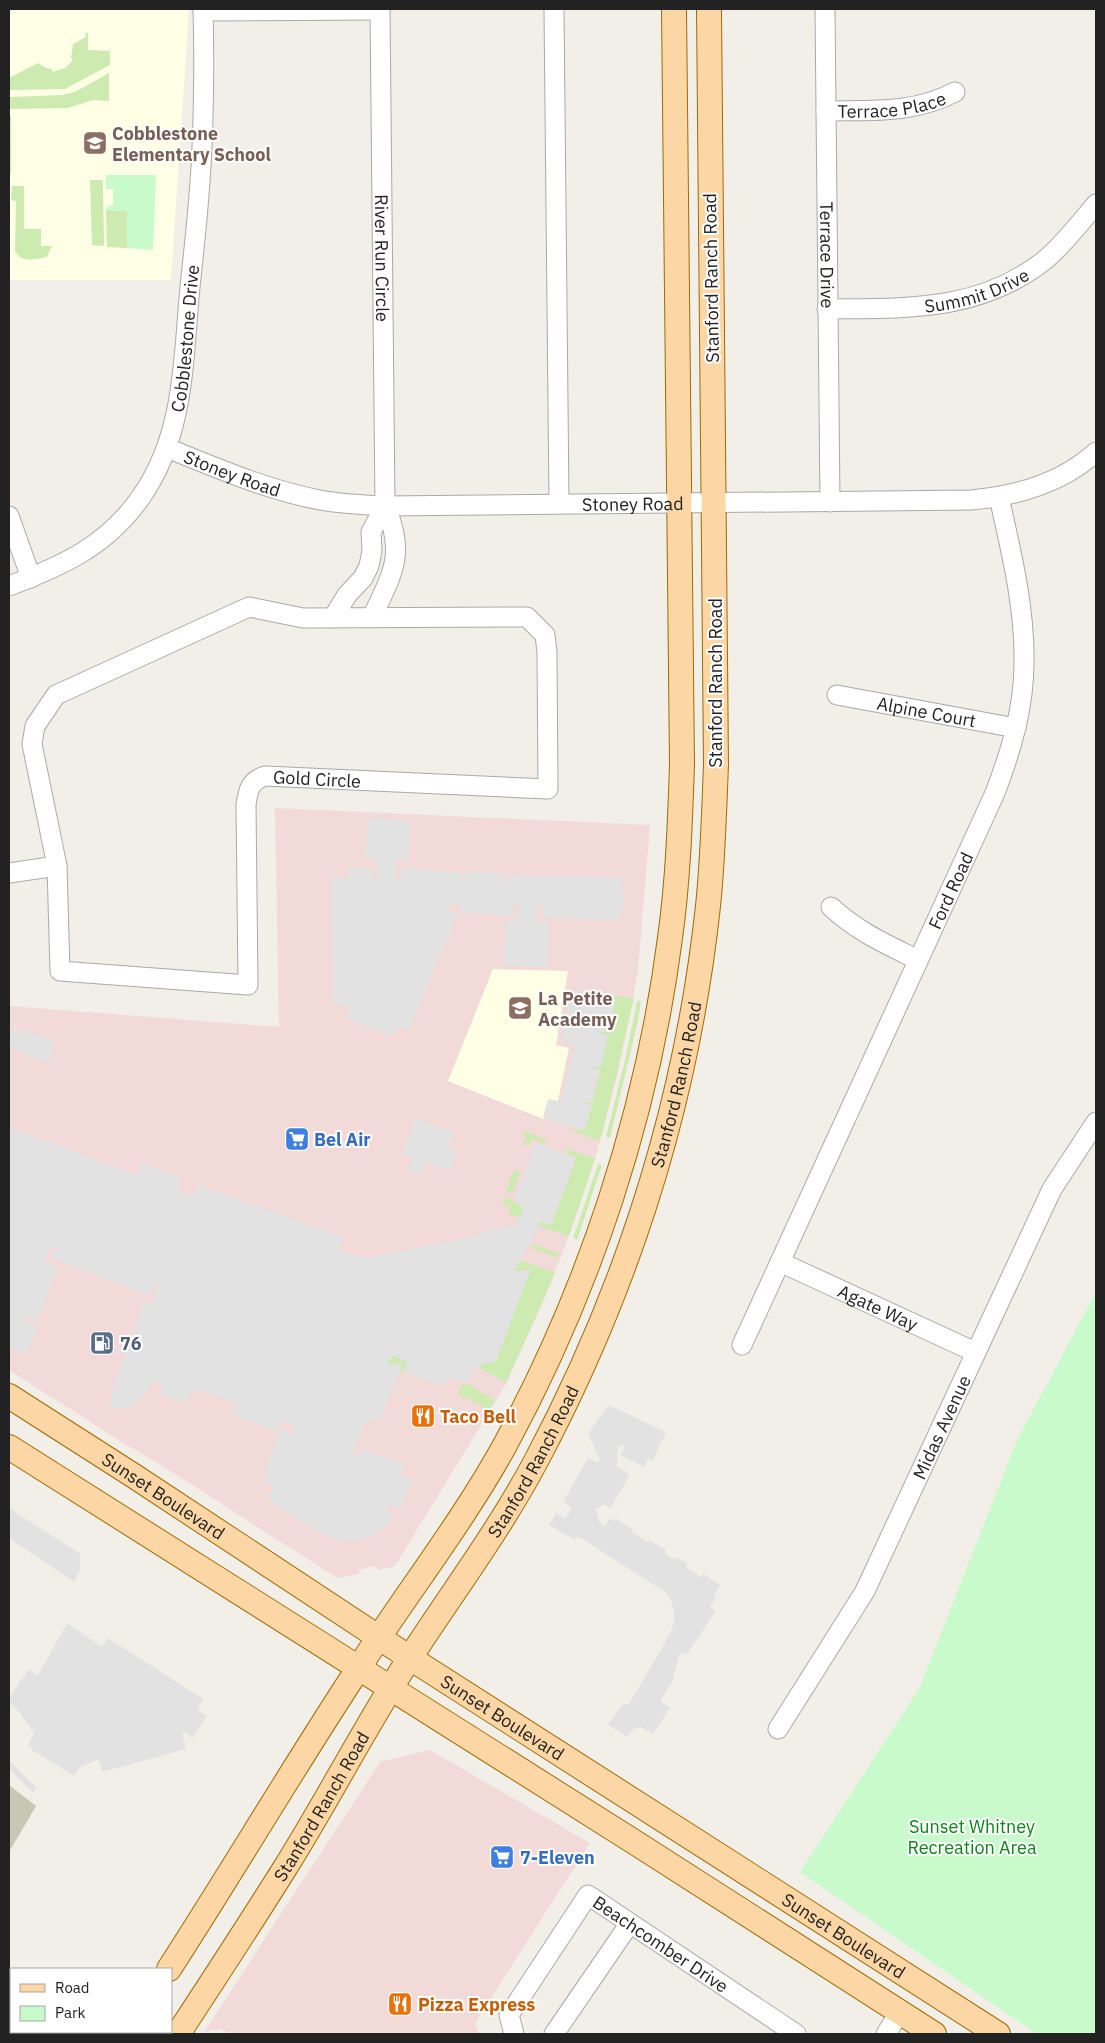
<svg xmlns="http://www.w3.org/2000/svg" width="1105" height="2043" font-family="'IBM Plex Sans',sans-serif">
  <rect width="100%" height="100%" fill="#f2efe9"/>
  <path fill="#f2dad9" d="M 275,808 L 650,825 L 638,971 L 618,1073 L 595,1159 L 569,1236 L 544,1300 L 506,1384 L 395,1566 L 379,1570 L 375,1566 L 359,1570 L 359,1574 L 337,1578 L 161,1465 L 120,1441 L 9,1370 L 9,1006 L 279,1027 Z
    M 430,1750 L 590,1843 L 475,2023 L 479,2034 L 232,2034 L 220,2029 L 204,2032 L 380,1762 Z"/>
  <path fill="#ffffe5" d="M 9,9 L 189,9 L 171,280 L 9,280 Z
    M 493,969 L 568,971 L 556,1045 L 569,1048 L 558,1101 L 543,1117 L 546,1120 L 448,1081 Z"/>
  <path fill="#c7c7b4" d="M 9,1785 L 36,1806 L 9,1852 Z"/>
  <path fill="#cdebb0" d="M 88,32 L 88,50 L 110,51 L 110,65 L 65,89 L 9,90 L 9,78 L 38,63 L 46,68 L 52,69 L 52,72 L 65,68 L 73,60 L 71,58 L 73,44 L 86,37 L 85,34 Z
    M 109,73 L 109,101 L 93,100 L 68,108 L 9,109 L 9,97 L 62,95 L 75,92 Z
    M 9,116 L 11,116 L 11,174 L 9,174 Z
    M 90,180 L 103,180 L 104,246 L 92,245 Z
    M 12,186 L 24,186 L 24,229 L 41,229 L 41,246 L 52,246 L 47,257 C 35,259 22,264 15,251 L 16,201 L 11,200 Z
    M 106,210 L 127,211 L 127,248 L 107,247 Z
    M 605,995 L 634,998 L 602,1135 L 598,1136 L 601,1140 L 593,1139 L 572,1130 L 573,1128 L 585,1131 L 579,1101 L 592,1103 L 600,1071 L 588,1066 L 601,1067 L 596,1031 L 616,1000 L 604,998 L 602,996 Z
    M 637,1001 L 641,1002 L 638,1021 L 610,1138 L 606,1137 L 626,1056 Z
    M 525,1131 L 547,1141 L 547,1143 L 545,1144 L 532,1139 L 529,1146 L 524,1144 L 526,1137 L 524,1135 Z
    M 568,1149 L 595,1159 L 569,1236 L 538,1226 L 540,1221 L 551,1225 L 576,1158 L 566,1153 L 565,1151 Z
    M 598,1164 L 602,1165 L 577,1240 L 573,1238 Z
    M 514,1170 L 520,1172 L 512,1193 L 506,1191 Z
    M 505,1197 L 524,1206 L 520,1218 L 509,1214 L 511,1208 L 502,1204 Z
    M 533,1244 L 558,1253 L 558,1256 L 556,1257 L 532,1248 Z
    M 519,1261 L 524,1261 L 555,1273 L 506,1383 L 480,1368 L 480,1366 L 482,1363 L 496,1361 L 530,1270 L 516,1271 L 515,1269 Z
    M 394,1356 L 407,1362 L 404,1372 L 399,1371 L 402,1363 L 387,1365 L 388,1360 Z
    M 463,1383 L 472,1386 L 495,1401 L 489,1409 L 458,1394 Z"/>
  <path fill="#c8facc" d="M 106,175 L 156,175 L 153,250 L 127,248 L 127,211 L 106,210 L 107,206 L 113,205 L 113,189 L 106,189 Z
    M 1096,1292 L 1096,2034 L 1037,2034 L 800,1872 L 919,1689 L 1017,1440 Z"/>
  <path fill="#e2e2e2" d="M 368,818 L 410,820 L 408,860 L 396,860 L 395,877 L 398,880 L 401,878 L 401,868 L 463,873 L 462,882 L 465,882 L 466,871 L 505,873 L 504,884 L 507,884 L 508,875 L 621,878 L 620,889 L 624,891 L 623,909 L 619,912 L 619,921 L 542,917 L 543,906 L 537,905 L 536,921 L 549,921 L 547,967 L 503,965 L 506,920 L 518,920 L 519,904 L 514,905 L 513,916 L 460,912 L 459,904 L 457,903 L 448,907 L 448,910 L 458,913 L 409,1031 L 399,1027 L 393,1037 L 346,1018 L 350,1007 L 348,1005 L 333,1005 L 331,878 L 348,878 L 349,867 L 373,869 L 371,877 L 375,879 L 378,877 L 376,859 L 365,859 Z
    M 572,990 L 616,1000 L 608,1032 L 596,1031 L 608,1036 L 601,1067 L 588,1066 L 600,1071 L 592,1103 L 579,1101 L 592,1105 L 585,1131 L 543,1117 L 548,1099 L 558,1101 L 562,1100 L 574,1048 L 573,1044 L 561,1042 Z
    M 14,1027 L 56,1042 L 48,1063 L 9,1048 L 9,1038 Z
    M 415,1118 L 453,1132 L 448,1147 L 457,1151 L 450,1171 L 426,1162 L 421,1175 L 408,1171 L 413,1158 L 403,1154 Z
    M 9,1127 L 134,1174 L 138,1173 L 142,1163 L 181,1178 L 177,1190 L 191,1195 L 195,1194 L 199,1185 L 344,1238 L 340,1247 L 340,1251 L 366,1258 L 448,1242 L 514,1225 L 518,1222 L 524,1207 L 513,1202 L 535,1143 L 576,1157 L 551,1225 L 543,1222 L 539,1222 L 536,1231 L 515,1269 L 517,1272 L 530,1270 L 496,1361 L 481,1364 L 465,1382 L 449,1377 L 445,1387 L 404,1372 L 407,1363 L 406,1361 L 394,1356 L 388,1360 L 388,1365 L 403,1363 L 381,1419 L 365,1422 L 352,1455 L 357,1458 L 361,1449 L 405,1464 L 401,1473 L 402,1476 L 412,1479 L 400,1510 L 388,1505 L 386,1509 L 395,1519 L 373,1536 L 355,1541 L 343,1541 L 329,1537 L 314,1530 L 267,1499 L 274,1488 L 263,1482 L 267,1471 L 265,1470 L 281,1429 L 293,1434 L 295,1431 L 294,1426 L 280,1421 L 277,1431 L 232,1415 L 235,1403 L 205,1392 L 197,1390 L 190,1394 L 185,1403 L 161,1395 L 162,1387 L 158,1382 L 151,1383 L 140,1400 L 130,1407 L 118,1409 L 109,1407 L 112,1391 L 144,1302 L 149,1304 L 153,1302 L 158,1288 L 157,1284 L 153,1285 L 150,1296 L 52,1258 L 56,1250 L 54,1246 L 51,1247 L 46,1259 L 47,1263 L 58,1268 L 36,1322 L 27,1317 L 25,1319 L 26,1321 L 38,1328 L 24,1355 L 9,1346 Z
    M 608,1405 L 666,1432 L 653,1460 L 648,1459 L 644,1467 L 620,1455 L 624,1448 L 623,1445 L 618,1447 L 617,1466 L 630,1474 L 611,1508 L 603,1504 L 596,1510 L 599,1521 L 604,1526 L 610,1518 L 615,1521 L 617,1519 L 633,1529 L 632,1532 L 647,1542 L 649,1540 L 666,1550 L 665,1553 L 674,1560 L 677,1557 L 688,1564 L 686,1567 L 701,1577 L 704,1574 L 720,1585 L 714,1595 L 716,1598 L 710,1607 L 715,1612 L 687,1654 L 680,1652 L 672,1682 L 661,1699 L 661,1702 L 670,1708 L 653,1734 L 641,1727 L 635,1728 L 627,1737 L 608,1724 L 623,1705 L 629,1704 L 671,1632 L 675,1619 L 672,1603 L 665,1592 L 578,1536 L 575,1540 L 549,1525 L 556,1513 L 565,1519 L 572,1508 L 563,1502 L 588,1458 L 599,1463 L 600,1459 L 588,1434 Z
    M 9,1508 L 80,1554 L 80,1570 L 74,1582 L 9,1538 Z
    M 67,1623 L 102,1647 L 108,1638 L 203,1699 L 198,1710 L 207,1716 L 193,1738 L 185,1732 L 182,1734 L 186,1749 L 102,1772 L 98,1759 L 80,1767 L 74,1776 L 32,1750 L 32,1748 L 28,1745 L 34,1733 L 16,1708 L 9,1702 L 9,1698 L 29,1669 L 37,1675 L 40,1672 Z
    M 9,1760 L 37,1788 L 33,1793 L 9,1768 Z"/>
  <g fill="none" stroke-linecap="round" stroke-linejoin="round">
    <defs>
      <g id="minor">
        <path id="s1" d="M 380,9 L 385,506"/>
        <path d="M 554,9 L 559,503"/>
        <path id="s2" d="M 825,9 L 830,502"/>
        <path d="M 203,11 L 380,10"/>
        <path id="s3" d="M 826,111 C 872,110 913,114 955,92"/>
        <path id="s4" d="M 827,309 C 907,308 979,312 1045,260 C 1064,244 1080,223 1096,204"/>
        <path id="s5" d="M 167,448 C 217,468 267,490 320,500 C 341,504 363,505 385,506 L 971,500 C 1016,496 1062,483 1096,452"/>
        <path d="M 9,516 L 31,578"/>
        <path id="s6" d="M 9,586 C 62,566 107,546 141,497 C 185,434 183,361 190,287 C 196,231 202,175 203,118 C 204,82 204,45 203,9"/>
        <path d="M 249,607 L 303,618 L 527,617 L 545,635 L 547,652 L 548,789 L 265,776 C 250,781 248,790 246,805 L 248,985 L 60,971 L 57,866 L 32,744 L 35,726 L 56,695 Z"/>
        <path d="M 333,618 L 347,595 L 363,578 L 369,566 L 372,551 L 371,532 L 385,506 C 406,553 393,573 372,617"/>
        <path id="s7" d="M 837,695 L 1016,728"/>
        <path d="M 9,873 L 57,866"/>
        <path d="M 831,907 C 858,932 886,944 918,960"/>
        <path id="s8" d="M 780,1262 L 975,1352"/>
        <path id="s9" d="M 742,1345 L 995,793 C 1011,751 1024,708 1024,663 C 1025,607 1011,551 999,497"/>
        <path id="s10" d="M 778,1729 L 865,1591 L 1052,1189 L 1096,1122"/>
        <path id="s11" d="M 514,2034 L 509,2015 L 588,1895 L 796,2034"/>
        <path d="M 554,2034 L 630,1923"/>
        <path d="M 886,2034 L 899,2013"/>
      </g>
      <g id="major">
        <path id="s12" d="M 9,1396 L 134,1476 L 410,1658 L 998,2034"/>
        <path d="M 9,1447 L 639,1845 L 934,2034"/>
        <path d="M 169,1969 C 233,1870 293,1768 358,1669 C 406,1594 462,1523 505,1445 C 590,1288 647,1115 670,938 C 678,881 680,823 682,765 L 674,9"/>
        <path d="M 127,2034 L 129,2032"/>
        <path id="s13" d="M 178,2034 C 214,1979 250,1924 285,1868 C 322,1809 355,1746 392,1686 C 439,1610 494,1540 536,1461 C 628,1288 687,1101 708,906 C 713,859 714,812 716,765 L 709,9"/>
      </g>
    </defs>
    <use href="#minor" stroke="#a9a9a9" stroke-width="21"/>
    <use href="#major" stroke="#a06b00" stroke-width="26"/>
    <use href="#minor" stroke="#fff" stroke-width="19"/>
    <use href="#major" stroke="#fcd6a4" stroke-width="24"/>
  </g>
  <defs>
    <symbol id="school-square" viewBox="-11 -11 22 22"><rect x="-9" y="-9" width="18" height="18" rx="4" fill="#8d6e63" stroke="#fff"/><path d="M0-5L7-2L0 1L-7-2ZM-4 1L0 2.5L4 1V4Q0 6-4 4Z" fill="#fff"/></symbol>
    <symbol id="supermarket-square" viewBox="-11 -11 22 22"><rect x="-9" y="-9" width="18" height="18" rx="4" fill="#3f7fe0" stroke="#fff"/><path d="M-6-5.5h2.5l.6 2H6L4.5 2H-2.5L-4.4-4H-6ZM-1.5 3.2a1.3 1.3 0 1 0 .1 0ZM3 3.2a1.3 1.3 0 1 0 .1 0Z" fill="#fff"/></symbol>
    <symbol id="fuel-square" viewBox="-11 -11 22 22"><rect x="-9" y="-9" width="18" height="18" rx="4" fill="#5c6f8a" stroke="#fff"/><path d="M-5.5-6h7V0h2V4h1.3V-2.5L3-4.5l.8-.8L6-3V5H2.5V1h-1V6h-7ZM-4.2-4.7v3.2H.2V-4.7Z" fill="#fff"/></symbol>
    <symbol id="restaurant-square" viewBox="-11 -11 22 22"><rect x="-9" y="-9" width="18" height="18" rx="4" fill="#e8710a" stroke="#fff"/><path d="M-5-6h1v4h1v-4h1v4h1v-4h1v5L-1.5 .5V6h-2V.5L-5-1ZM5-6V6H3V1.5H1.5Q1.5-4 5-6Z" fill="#fff"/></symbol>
  </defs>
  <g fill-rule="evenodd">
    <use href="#school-square" x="81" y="129" width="28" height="28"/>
    <use href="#school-square" x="506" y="994" width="28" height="28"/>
    <use href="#supermarket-square" x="283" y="1125" width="28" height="28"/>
    <use href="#fuel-square" x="88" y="1329" width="28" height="28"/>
    <use href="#restaurant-square" x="409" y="1402" width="28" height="28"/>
    <use href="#supermarket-square" x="488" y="1843" width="28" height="28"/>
    <use href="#restaurant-square" x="386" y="1990" width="28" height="28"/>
  </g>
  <g text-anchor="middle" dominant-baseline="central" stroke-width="4" stroke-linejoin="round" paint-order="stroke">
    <g font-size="18" fill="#222" stroke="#fff">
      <text stroke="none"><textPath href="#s3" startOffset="66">Terrace Place</textPath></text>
      <text stroke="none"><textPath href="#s2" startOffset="246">Terrace Drive</textPath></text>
      <text stroke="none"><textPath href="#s1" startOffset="249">River Run Circle</textPath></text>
      <text transform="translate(711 278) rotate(-91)">Stanford Ranch Road</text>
      <text stroke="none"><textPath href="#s4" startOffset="152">Summit Drive</textPath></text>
      <text stroke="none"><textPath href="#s6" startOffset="329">Cobblestone Drive</textPath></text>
      <text stroke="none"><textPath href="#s5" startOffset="70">Stoney Road</textPath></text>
      <text stroke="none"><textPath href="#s5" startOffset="475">Stoney Road</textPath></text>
      <text transform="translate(715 683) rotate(-90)">Stanford Ranch Road</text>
      <text stroke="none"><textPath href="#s7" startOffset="91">Alpine Court</textPath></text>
      <text transform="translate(317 779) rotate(3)">Gold Circle</text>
      <text stroke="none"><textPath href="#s9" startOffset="500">Ford Road</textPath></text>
      <text stroke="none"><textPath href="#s13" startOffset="1079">Stanford Ranch Road</textPath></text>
      <text stroke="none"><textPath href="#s8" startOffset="108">Agate Way</textPath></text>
      <text stroke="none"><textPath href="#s10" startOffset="344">Midas Avenue</textPath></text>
      <text stroke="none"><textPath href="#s13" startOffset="674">Stanford Ranch Road</textPath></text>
      <text stroke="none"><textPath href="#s12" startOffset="184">Sunset Boulevard</textPath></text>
      <text stroke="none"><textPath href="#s12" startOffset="589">Sunset Boulevard</textPath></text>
      <text stroke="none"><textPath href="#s13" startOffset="269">Stanford Ranch Road</textPath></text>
      <text stroke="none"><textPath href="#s12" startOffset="994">Sunset Boulevard</textPath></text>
      <text stroke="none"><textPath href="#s11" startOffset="251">Beachcomber Drive</textPath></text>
    </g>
    <g font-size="18" font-weight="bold" fill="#785e54" stroke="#fff" text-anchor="start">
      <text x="112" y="133">Cobblestone<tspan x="112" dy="21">Elementary School</tspan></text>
      <text x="538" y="998">La Petite<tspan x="538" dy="21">Academy</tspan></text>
    </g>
    <g font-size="18" font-weight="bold" fill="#366cbe" stroke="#fff" text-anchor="start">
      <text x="314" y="1139">Bel Air</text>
      <text x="520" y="1857">7-Eleven</text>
    </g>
    <g font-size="18" font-weight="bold" fill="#4e5e75" stroke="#fff" text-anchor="start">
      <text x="120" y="1343">76</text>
    </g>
    <g font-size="18" font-weight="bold" fill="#c56008" stroke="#fff" text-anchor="start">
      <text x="440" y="1416">Taco Bell</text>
      <text x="418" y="2004">Pizza Express</text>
    </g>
    <g font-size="18" fill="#0c8416" stroke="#fff">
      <text x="972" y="1826">Sunset Whitney<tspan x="972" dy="21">Recreation Area</tspan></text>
    </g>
  </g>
  <rect width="1105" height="2043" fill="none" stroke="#222222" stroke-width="20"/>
  <rect x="10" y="1968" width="162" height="65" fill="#ffffff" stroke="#a7a7a7"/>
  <rect x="20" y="1984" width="25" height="8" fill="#fcd6a4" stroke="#a7a7a7"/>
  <text x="55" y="1993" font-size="15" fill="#222222">Road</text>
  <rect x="20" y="2006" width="25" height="15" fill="#c8facc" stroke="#a7a7a7"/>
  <text x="55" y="2018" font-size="15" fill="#222222">Park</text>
</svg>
